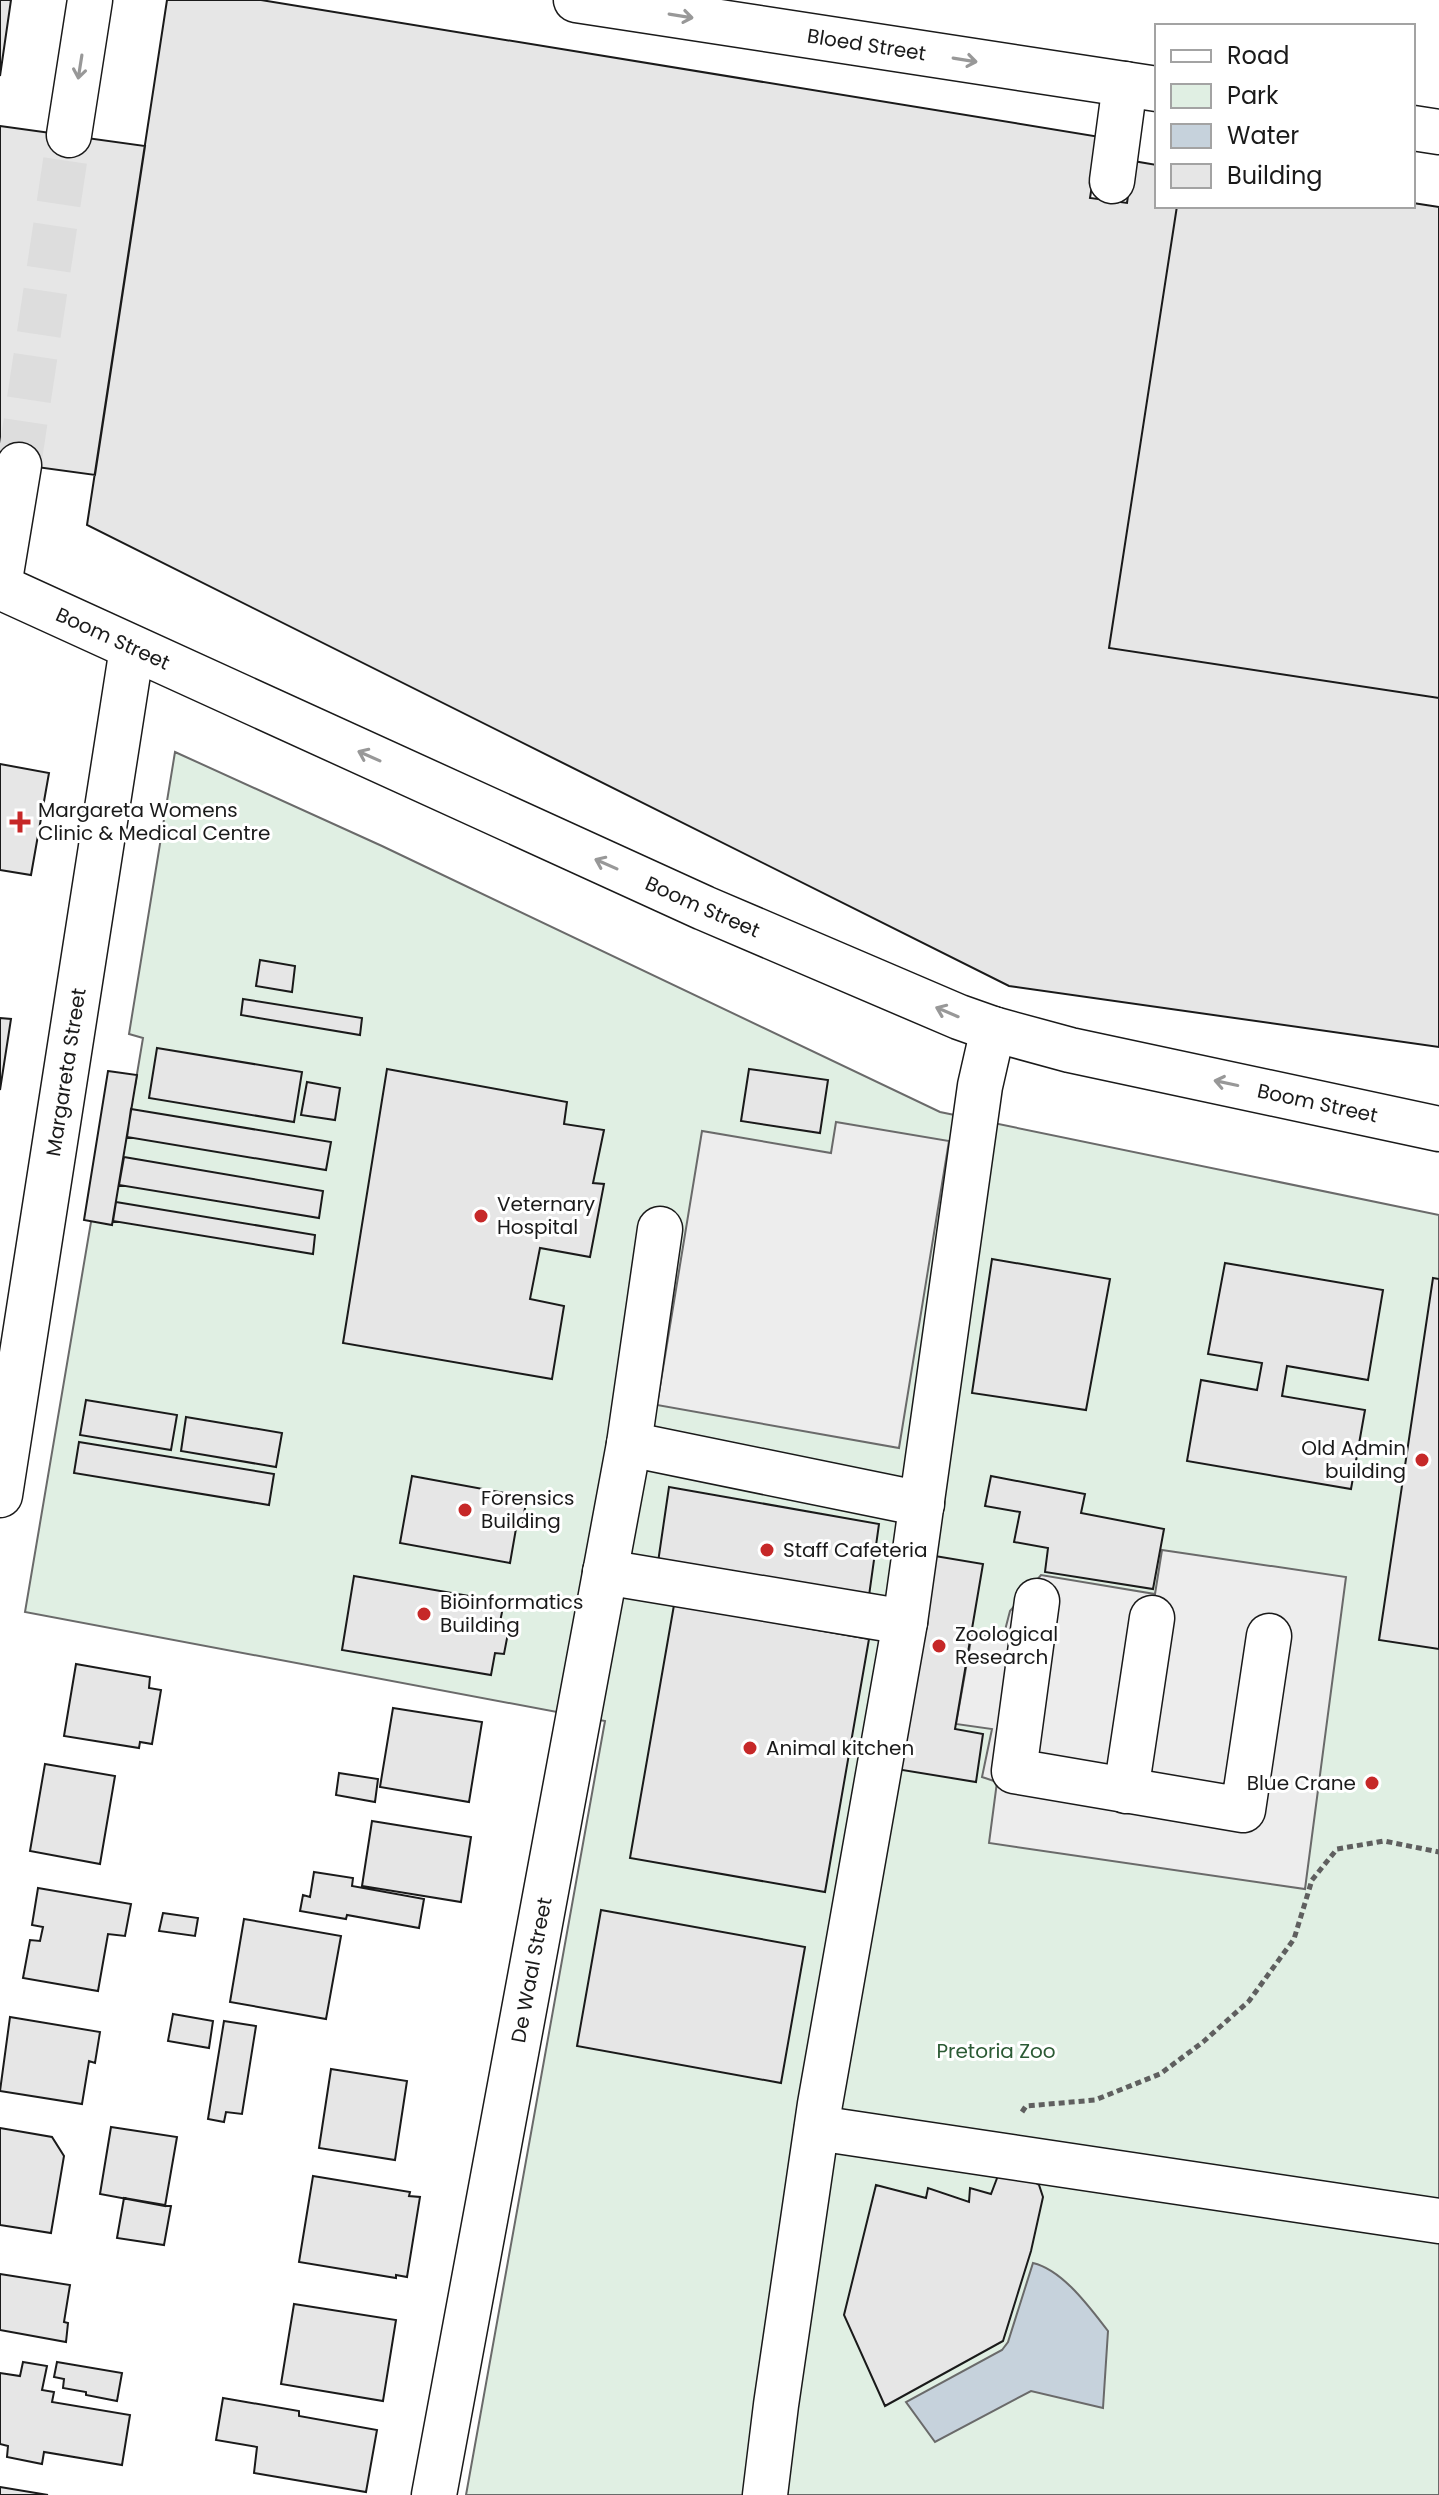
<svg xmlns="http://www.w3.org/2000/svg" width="1439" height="2495" font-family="Poppins,sans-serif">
  <rect width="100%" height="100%" fill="#fff"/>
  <path fill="#e0efe3" stroke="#6a6a6a" stroke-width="2" d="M 175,752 L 382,846 L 940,1112 L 1439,1215 L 1439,2495 L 466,2495 L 605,1721 L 25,1612 L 114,1086 L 135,1086 L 143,1038 L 129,1034 Z"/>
  <path fill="#ededed" stroke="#6a6a6a" stroke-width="2" d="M 836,1122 L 949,1141 L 899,1448 L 657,1405 L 702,1131 L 831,1153 Z
    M 1162,1550 L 1346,1577 L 1305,1889 L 989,1843 L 997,1782 L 982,1777 L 992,1729 L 956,1724 L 972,1634 L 1003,1638 L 1010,1611 L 1041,1575 L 1155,1594 Z"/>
  <path fill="#c6d2dc" stroke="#6a6a6a" stroke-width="2" d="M 1033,2263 C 1063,2270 1090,2308 1108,2331 L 1103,2408 L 1031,2391 L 935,2442 L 906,2402 L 1002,2350 L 1008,2342 Z"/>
  <path fill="#e6e6e6" stroke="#1a1a1a" stroke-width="2" d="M 0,0 L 11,0 L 0,76 Z
    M 167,0 L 261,0 L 1100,137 L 1090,198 L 1127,203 L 1133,161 L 1157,165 L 1157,206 L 1177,206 L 1109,648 L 1439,698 L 1439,1047 L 1009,986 L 87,525 Z
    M 0,126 L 145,146 L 95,475 L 0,462 Z
    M 1413,203 L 1439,207 L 1439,698 L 1109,648 L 1177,206 L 1413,206 Z
    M 0,764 L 49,773 L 31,875 L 0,870 Z
    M 260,960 L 295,966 L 292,992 L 256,986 Z
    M 243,999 L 362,1018 L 360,1035 L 241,1015 Z
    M 0,1018 L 11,1019 L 0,1090 Z
    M 157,1048 L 302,1072 L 294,1122 L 149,1098 Z
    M 387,1069 L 567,1102 L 564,1124 L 604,1130 L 593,1183 L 604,1184 L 590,1257 L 540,1248 L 530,1299 L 564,1306 L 552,1379 L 343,1343 Z
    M 749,1069 L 828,1080 L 820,1133 L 741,1121 Z
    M 108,1071 L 137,1075 L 112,1225 L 84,1220 Z
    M 307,1082 L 340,1088 L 335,1120 L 301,1115 Z
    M 131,1109 L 331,1142 L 326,1170 L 127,1137 Z
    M 124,1157 L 323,1191 L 319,1218 L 119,1185 Z
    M 116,1202 L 315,1235 L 313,1254 L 113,1221 Z
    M 992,1259 L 1110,1279 L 1086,1410 L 972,1393 Z
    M 1225,1263 L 1383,1290 L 1368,1380 L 1287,1366 L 1282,1396 L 1365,1410 L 1351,1489 L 1187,1461 L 1201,1380 L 1257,1390 L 1262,1363 L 1208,1354 Z
    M 1433,1278 L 1439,1279 L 1439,1649 L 1379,1640 Z
    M 86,1400 L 177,1415 L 171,1450 L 80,1435 Z
    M 186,1417 L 282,1433 L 276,1467 L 181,1451 Z
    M 79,1442 L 274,1474 L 269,1505 L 74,1473 Z
    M 412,1476 L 527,1497 L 522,1525 L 517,1523 L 510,1563 L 400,1543 Z
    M 991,1476 L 1085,1494 L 1081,1513 L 1164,1529 L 1153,1589 L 1045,1572 L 1048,1548 L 1014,1542 L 1020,1512 L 985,1506 Z
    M 669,1487 L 879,1524 L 868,1603 L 656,1576 Z
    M 923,1554 L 983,1564 L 955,1729 L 983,1734 L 976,1782 L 890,1768 Z
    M 354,1576 L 504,1602 L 499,1627 L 509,1628 L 504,1654 L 495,1653 L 491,1675 L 342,1650 Z
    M 674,1605 L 869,1639 L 825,1892 L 630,1858 Z
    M 76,1664 L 150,1677 L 149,1688 L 161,1690 L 152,1744 L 140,1742 L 139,1748 L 64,1736 Z
    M 393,1708 L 482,1722 L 469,1802 L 380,1787 Z
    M 45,1764 L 115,1776 L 100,1864 L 30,1851 Z
    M 339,1773 L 378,1779 L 375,1802 L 336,1795 Z
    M 372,1821 L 471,1837 L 461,1902 L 362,1886 Z
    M 314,1872 L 353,1878 L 352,1886 L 424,1899 L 419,1928 L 347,1915 L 346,1919 L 300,1911 L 303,1895 L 310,1897 Z
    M 38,1888 L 131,1904 L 125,1936 L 108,1934 L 98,1991 L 23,1978 L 30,1940 L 40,1941 L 43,1927 L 32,1925 Z
    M 601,1910 L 805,1947 L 781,2083 L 577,2046 Z
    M 163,1913 L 198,1918 L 195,1936 L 159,1931 Z
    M 244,1919 L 341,1936 L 326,2019 L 230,2002 Z
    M 173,2014 L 213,2021 L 209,2048 L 168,2041 Z
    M 10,2017 L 100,2032 L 95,2063 L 89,2061 L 82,2104 L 0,2091 Z
    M 224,2021 L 256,2026 L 242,2114 L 226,2112 L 224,2122 L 208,2119 Z
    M 331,2069 L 407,2081 L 395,2160 L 319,2148 Z
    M 111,2127 L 177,2137 L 165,2206 L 100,2194 Z
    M 0,2128 L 52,2137 L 64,2156 L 51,2233 L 0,2225 Z
    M 999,2173 L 1026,2176 L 1039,2185 L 1043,2197 L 1031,2251 L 1003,2341 L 885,2406 L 844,2315 L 876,2185 L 926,2198 L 928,2188 L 969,2202 L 970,2188 L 991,2194 Z
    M 313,2176 L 410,2192 L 409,2196 L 420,2197 L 407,2277 L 396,2275 L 396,2278 L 299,2262 Z
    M 124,2198 L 171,2206 L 164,2245 L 117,2238 Z
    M 0,2274 L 70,2285 L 64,2322 L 68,2323 L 66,2342 L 0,2330 Z
    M 294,2304 L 396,2320 L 383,2401 L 281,2384 Z
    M 23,2362 L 47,2366 L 42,2390 L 54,2392 L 52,2402 L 130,2415 L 122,2465 L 44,2452 L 42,2464 L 7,2457 L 8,2446 L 0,2444 L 0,2373 L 20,2376 Z
    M 57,2362 L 122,2373 L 117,2401 L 86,2395 L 86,2392 L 63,2388 L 64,2379 L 54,2377 Z
    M 223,2398 L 299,2411 L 299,2416 L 377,2430 L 366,2492 L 254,2473 L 257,2447 L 216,2440 Z
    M 0,2487 L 48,2495 L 0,2495 Z"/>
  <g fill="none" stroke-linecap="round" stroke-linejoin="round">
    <path stroke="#ddd" stroke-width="44" stroke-dasharray="44 22" stroke-linecap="butt" d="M 19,465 L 69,135"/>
    <defs>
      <g id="minor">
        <path d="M 69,135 L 90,0"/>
        <path d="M 1112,181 L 1125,84"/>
        <path d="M 0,580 L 19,465"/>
        <path d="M 660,1229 L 629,1444 L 922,1504"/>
        <path id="s1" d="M 0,1495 L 132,648"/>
        <path d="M 605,1572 L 905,1622"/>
        <path d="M 1037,1601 L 1014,1771 L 1243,1810 L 1269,1636"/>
        <path d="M 1126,1791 L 1152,1618"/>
        <path d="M 817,2128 L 1439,2221"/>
        <path id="s2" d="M 434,2495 L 629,1444"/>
        <path d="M 765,2495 L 776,2405 L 820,2104 L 905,1622 L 980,1086 L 993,1029"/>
      </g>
      <g id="major">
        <path id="s3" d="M 576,0 L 1157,89"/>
        <path d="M 1413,128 L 1439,132"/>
        <path id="s4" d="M 0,587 L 704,908 L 959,1017 L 993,1029 L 1070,1050 L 1439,1129"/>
      </g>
    </defs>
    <use href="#minor" stroke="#1a1a1a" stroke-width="47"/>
    <use href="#major" stroke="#1a1a1a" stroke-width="47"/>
    <path stroke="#5f5f5f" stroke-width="5" stroke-dasharray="6 4" stroke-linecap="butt" d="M 1022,2112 L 1026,2106 L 1095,2100 L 1160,2074 L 1203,2042 L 1249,2001 L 1294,1939 L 1312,1880 L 1337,1849 L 1384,1841 L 1439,1852"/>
    <use href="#minor" stroke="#fff" stroke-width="44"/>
    <use href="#major" stroke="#fff" stroke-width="44"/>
  </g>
  <defs><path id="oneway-shaft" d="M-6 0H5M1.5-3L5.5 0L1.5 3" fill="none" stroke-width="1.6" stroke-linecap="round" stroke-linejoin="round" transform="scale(2)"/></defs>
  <g stroke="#989898">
    <use href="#oneway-shaft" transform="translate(681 16) rotate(9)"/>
    <use href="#oneway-shaft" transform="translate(965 60) rotate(9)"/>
    <use href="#oneway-shaft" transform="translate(80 67) rotate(99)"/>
    <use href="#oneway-shaft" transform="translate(369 756) rotate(-156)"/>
    <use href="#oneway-shaft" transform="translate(606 864) rotate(-156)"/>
    <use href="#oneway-shaft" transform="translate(947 1012) rotate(-157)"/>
    <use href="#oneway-shaft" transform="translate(1226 1083) rotate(-168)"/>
  </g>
  <g fill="#c62828" stroke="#fff" stroke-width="3">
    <path d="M16 810h8v8h8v8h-8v8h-8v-8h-8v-8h8z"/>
    <circle cx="481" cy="1216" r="8"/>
    <circle cx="1422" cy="1460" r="8"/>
    <circle cx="465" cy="1510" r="8"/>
    <circle cx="767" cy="1550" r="8"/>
    <circle cx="424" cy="1614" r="8"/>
    <circle cx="939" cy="1646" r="8"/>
    <circle cx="750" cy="1748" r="8"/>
    <circle cx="1372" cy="1783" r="8"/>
  </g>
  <g text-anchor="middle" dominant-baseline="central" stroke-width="6" stroke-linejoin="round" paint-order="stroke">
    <g font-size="20" fill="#1a1a1a" stroke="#fff">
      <text stroke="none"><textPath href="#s3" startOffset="294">Bloed Street</textPath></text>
      <text stroke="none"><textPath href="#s4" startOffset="124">Boom Street</textPath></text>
      <text stroke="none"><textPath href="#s4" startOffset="772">Boom Street</textPath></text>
      <text stroke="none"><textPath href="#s1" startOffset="428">Margareta Street</textPath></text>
      <text stroke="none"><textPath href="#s4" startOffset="1420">Boom Street</textPath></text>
      <text stroke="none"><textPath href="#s2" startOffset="534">De Waal Street</textPath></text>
    </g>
    <g font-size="20" fill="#1a1a1a" stroke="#fff" text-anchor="start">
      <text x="38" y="810">Margareta Womens<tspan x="38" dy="23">Clinic &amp; Medical Centre</tspan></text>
      <text x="497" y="1204">Veternary<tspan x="497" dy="23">Hospital</tspan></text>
      <text x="1406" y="1448" text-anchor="end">Old Admin<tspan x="1406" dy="23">building</tspan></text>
      <text x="481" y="1498">Forensics<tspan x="481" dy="23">Building</tspan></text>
      <text x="783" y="1550">Staff Cafeteria</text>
      <text x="440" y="1602">Bioinformatics<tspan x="440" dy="23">Building</tspan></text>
      <text x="955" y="1634">Zoological<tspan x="955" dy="23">Research</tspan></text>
      <text x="766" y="1748">Animal kitchen</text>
      <text x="1356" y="1783" text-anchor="end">Blue Crane</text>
    </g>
    <g font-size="20" fill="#2b5a34" stroke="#fff">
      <text x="996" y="2051">Pretoria Zoo</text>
    </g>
  </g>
  <rect x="1155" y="24" width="260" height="184" fill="#ffffff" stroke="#a3a3a3" stroke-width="2"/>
  <rect x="1171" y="50" width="40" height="12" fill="#ffffff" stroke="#a3a3a3" stroke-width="2"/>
  <text x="1227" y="64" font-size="24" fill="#1a1a1a">Road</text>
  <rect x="1171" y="84" width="40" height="24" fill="#e0efe3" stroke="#a3a3a3" stroke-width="2"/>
  <text x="1227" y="104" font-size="24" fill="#1a1a1a">Park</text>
  <rect x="1171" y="124" width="40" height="24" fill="#c6d2dc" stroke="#a3a3a3" stroke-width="2"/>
  <text x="1227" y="144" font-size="24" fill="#1a1a1a">Water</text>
  <rect x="1171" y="164" width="40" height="24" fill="#e6e6e6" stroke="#a3a3a3" stroke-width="2"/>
  <text x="1227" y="184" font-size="24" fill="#1a1a1a">Building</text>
</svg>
